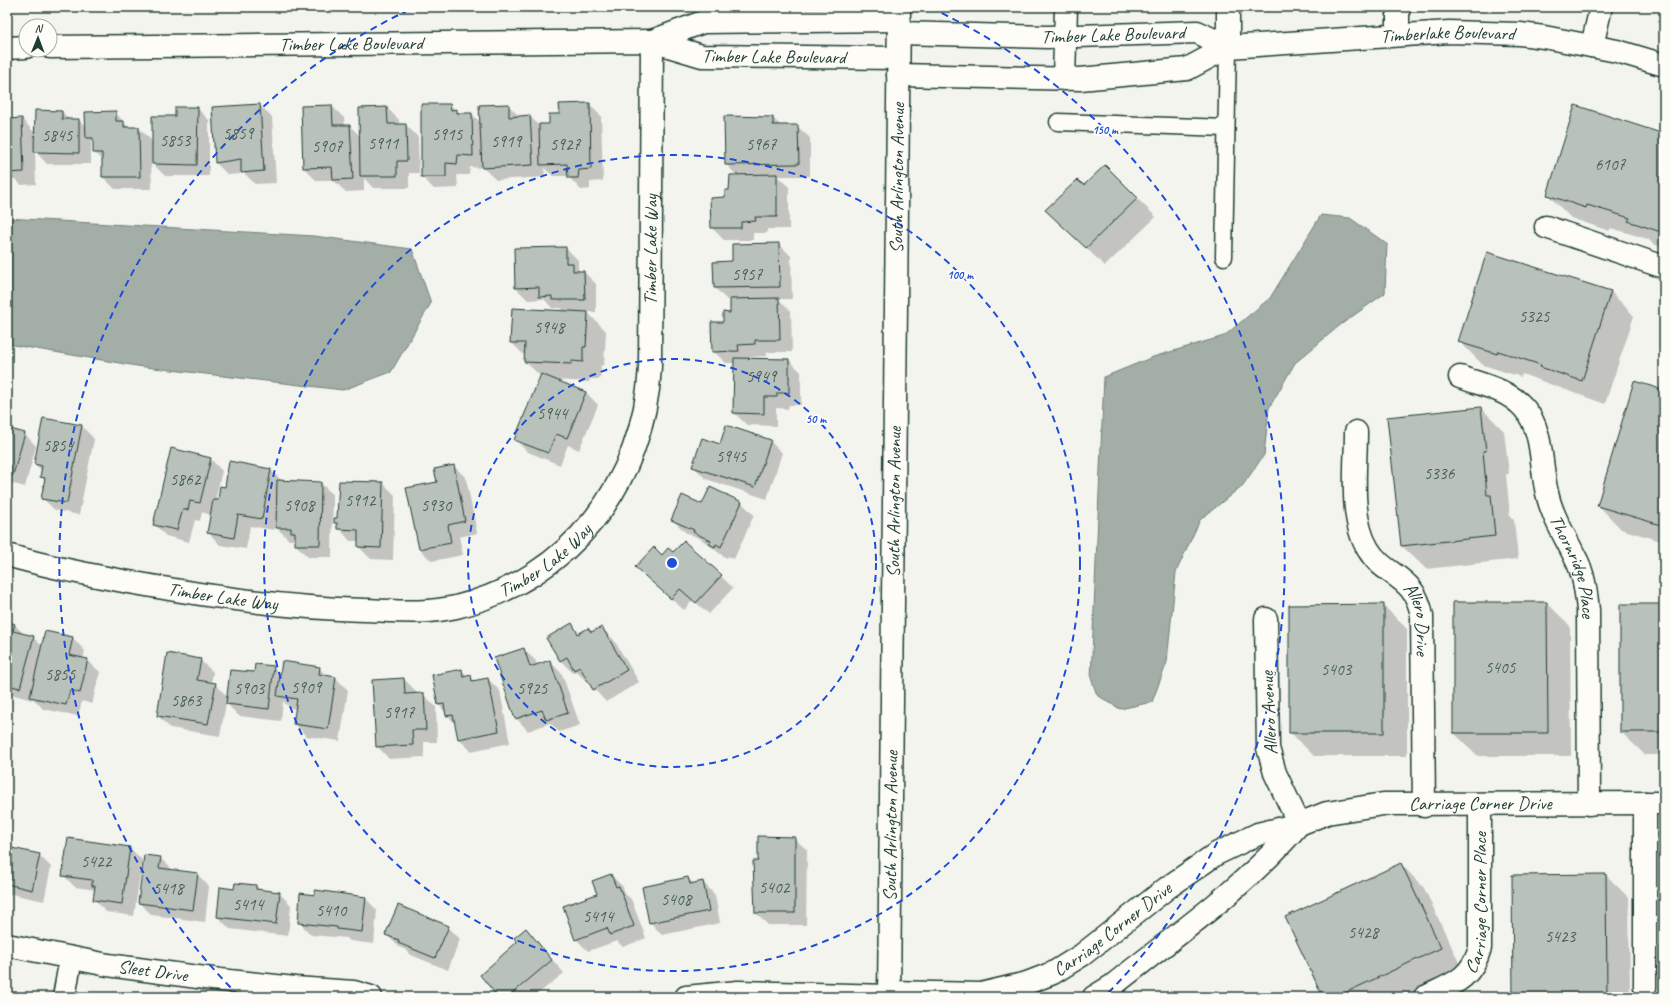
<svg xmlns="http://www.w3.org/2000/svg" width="1671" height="1004" font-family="Caveat,sans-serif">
  <rect width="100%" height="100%" fill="#f4f4ef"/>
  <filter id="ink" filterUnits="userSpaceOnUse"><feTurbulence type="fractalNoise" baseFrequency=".025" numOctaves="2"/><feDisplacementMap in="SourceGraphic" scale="8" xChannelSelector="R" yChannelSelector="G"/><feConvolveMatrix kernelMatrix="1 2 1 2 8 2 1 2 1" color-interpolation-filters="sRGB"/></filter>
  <g filter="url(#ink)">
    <path fill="#a3aea7" stroke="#6e8179" d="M 1321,215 L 1350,218 L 1387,244 L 1385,293 L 1339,326 L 1295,363 L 1269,408 L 1264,455 L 1243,485 L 1200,520 L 1176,572 L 1167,662 L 1152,702 L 1120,709 L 1097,695 L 1091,678 L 1104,377 L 1153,357 L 1224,336 L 1270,298 Z
      M 7,218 L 314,236 L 412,249 L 431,303 L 391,372 L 343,390 L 137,366 L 7,344 Z"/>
    <path fill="#0003" d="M 589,104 L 601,116 L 603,181 L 590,182 L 590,189 L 581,190 L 568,176 L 553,176 L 544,168 L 545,177 L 496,180 L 483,168 L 470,167 L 469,175 L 457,175 L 458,188 L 434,189 L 422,177 L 450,105 L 461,114 L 472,114 L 481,123 L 508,105 L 520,117 L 530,116 L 538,125 L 550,125 L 561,115 Z
      M 260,105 L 272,117 L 276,183 L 255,184 L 242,171 L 240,172 L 240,174 L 228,175 L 216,163 Z
      M 332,106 L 344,118 L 345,126 L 350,126 L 360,136 L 387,108 L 399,120 L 399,125 L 406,125 L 418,137 L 419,173 L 409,173 L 409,188 L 373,188 L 364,178 L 364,191 L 346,192 L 333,180 L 316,180 L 304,168 L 302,107 Z
      M 197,108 L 209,120 L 209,176 L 165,176 L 151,162 L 152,189 L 115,189 L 103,177 L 103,161 L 94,152 L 94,144 L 91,141 L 91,164 L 47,164 L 35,151 L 36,184 L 21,185 L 15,179 L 12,179 L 12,192 L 7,193 L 7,113 L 14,120 L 22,119 L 35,133 L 62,112 L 70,120 L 79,120 L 87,128 L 115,112 L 129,128 L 139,128 L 153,142 L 176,117 Z
      M 773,118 L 781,126 L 797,126 L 810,138 L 810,176 L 777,176 L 789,187 L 789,229 L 767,229 L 767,233 L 753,233 L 753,240 L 724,240 L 712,228 L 737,176 L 726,164 Z
      M 1664,135 L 1664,248 L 1653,244 L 1648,239 L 1611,228 L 1609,231 L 1571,218 L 1548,195 Z
      M 1105,167 L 1156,217 L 1105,266 L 1065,228 Z
      M 779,244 L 791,256 L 792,299 L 778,299 L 791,311 L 792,352 L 767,352 L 767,356 L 750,357 L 750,360 L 789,360 L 801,372 L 801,405 L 789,405 L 788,409 L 776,408 L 776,426 L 747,425 L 734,413 L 735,363 L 726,363 L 713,351 L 724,323 L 731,314 L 731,300 L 727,300 L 715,288 L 733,262 Z
      M 566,248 L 578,260 L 578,269 L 581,272 L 584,272 L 596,284 L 596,312 L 587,312 L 606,331 L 604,365 L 601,365 L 600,379 L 590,379 L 589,382 L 556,380 L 586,392 L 598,405 L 579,450 L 568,445 L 560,465 L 528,452 L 515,440 L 541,377 L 525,361 L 526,357 L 511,342 L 565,312 L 561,308 L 552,308 L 544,299 L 528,300 L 516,288 Z
      M 1611,292 L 1634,316 L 1605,404 L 1522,374 L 1521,377 L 1483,365 L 1459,341 Z
      M 1664,391 L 1664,542 L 1621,529 L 1598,505 Z
      M 1481,408 L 1504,431 L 1509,474 L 1506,474 L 1510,516 L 1514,520 L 1518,559 L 1426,569 L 1402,546 L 1388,418 Z
      M 82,426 L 94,439 L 79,515 L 55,510 L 42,498 L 46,481 L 41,477 L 42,471 L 35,464 Z
      M 7,429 L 24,433 L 36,446 L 25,487 L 7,482 Z
      M 770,441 L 782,453 L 767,499 L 706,479 L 694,467 L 721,446 Z
      M 210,458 L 222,471 L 215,501 L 219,501 L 225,488 L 271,470 L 283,482 L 321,483 L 333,495 L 332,557 L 308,557 L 296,545 L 296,540 L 289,540 L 277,528 L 277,521 L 274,530 L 250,526 L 246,549 L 220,545 L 208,532 L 211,515 L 202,512 L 200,521 L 195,520 L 189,542 L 166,536 L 154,524 Z
      M 454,466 L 466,478 L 477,533 L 459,537 L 463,555 L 432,561 L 419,549 L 438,483 Z
      M 383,483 L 395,495 L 393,560 L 371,559 L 359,547 L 359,541 L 350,541 L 335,523 Z
      M 742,503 L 754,515 L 734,559 L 728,556 L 727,558 L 723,556 L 701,539 L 685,532 L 672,519 L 702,505 Z
      M 674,553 L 721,576 L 733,588 L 709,614 L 693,600 L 684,610 L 649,579 L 662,556 Z
      M 1547,603 L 1570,626 L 1571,756 L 1478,756 L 1454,733 Z
      M 1383,605 L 1407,629 L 1407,756 L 1314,756 L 1290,732 Z
      M 1664,605 L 1664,755 L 1645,755 L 1621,732 Z
      M 7,622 L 15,625 L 25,635 L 33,637 L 42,646 L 73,638 L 85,651 L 83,659 L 87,660 L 100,672 L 92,704 L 82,701 L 78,716 L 43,709 L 33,698 L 32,700 L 7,693 Z
      M 572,625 L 580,634 L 588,629 L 592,633 L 602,628 L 614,640 L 639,682 L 606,702 L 594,689 L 589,681 L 587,682 L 576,671 L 573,673 L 561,661 Z
      M 523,649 L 536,661 L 537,666 L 550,661 L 562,674 L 580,725 L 559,732 L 550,723 L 528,731 L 516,718 Z
      M 200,660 L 213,672 L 211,683 L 215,684 L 228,697 L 255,673 L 273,667 L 281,675 L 319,668 L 328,677 L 336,678 L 348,690 L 340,741 L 306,736 L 294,723 L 296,709 L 290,708 L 283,701 L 281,721 L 239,716 L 226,703 L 220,736 L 170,728 L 158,716 Z
      M 461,670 L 476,682 L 488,679 L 500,691 L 510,743 L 471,751 L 459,739 L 456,725 L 439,705 L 433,676 Z
      M 404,679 L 416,691 L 416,695 L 423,694 L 436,707 L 437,742 L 424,742 L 424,757 L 389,759 L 377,746 Z
      M 794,838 L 807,850 L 806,925 L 768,925 L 756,913 L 759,862 Z
      M 68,840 L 130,848 L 142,860 L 134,916 L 106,912 L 94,899 L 96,890 L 75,887 L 63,875 Z
      M 7,848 L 39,855 L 51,867 L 44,901 L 7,893 Z
      M 160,858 L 173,870 L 197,874 L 209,886 L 205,922 L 152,915 L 139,903 Z
      M 1401,864 L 1424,888 L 1463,971 L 1409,997 L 1324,997 Z
      M 611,875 L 623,887 L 625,894 L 631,899 L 646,938 L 623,947 L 617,941 L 588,951 L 576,939 Z
      M 1606,875 L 1629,898 L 1630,997 L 1514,997 Z
      M 688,878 L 694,884 L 703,882 L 715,895 L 720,923 L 662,935 L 650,922 Z
      M 256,886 L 260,890 L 279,893 L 291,905 L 288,936 L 230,929 L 218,917 L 235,890 Z
      M 365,898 L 377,910 L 374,944 L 350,941 L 347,938 L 311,935 L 299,922 Z
      M 448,927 L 460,939 L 448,970 L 411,955 L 406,950 L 399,947 L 386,934 Z
      M 526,929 L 564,973 L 534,997 L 500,997 L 519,942 Z"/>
    <path fill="#b9c1bb" stroke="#1f3d34" d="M 590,103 L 591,169 L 579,170 L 578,178 L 568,178 L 567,164 L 540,165 L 539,124 L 549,124 L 549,114 L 560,114 L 559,104 Z
      M 260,104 L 264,171 L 241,173 L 241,159 L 215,163 L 212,107 Z
      M 421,104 L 450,104 L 451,110 L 457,109 L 457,113 L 472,113 L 473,156 L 458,155 L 457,164 L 446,163 L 446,177 L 421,177 Z
      M 509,104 L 509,117 L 530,115 L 533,165 L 482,168 L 479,105 Z
      M 332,105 L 333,125 L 350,125 L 353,179 L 333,180 L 332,167 L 303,168 L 301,106 Z
      M 1575,105 L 1664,134 L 1664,233 L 1628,221 L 1630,218 L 1587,205 L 1586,208 L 1547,195 Z
      M 175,107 L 198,107 L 197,165 L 152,164 L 152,116 L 175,116 Z
      M 387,107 L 388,124 L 406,124 L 407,161 L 397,161 L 397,176 L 360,176 L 359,108 Z
      M 35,110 L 62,111 L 62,119 L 79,119 L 79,153 L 34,152 Z
      M 116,111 L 116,121 L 124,121 L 124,127 L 139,127 L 140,177 L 102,177 L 102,153 L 93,153 L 93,138 L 86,138 L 85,112 Z
      M 724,116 L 773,117 L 773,125 L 798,125 L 799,164 L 725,165 Z
      M 22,118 L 24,172 L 7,173 L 7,119 Z
      M 1105,165 L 1138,198 L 1086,248 L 1045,210 L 1077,180 L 1084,185 Z
      M 777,174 L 777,217 L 755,217 L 756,221 L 741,222 L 741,228 L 711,228 L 710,198 L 725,197 L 725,190 L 729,190 L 730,175 Z
      M 779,243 L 780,287 L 714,288 L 713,262 L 732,261 L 732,244 Z
      M 566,247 L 566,263 L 573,263 L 573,271 L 584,271 L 585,300 L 552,300 L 552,296 L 539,297 L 539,287 L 515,288 L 514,248 Z
      M 1487,252 L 1611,291 L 1582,381 L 1540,367 L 1541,365 L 1498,351 L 1497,354 L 1458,342 Z
      M 779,298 L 780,340 L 755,340 L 755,344 L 738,345 L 739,351 L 712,352 L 711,322 L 723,322 L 723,312 L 730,313 L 730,299 Z
      M 512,308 L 588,312 L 586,347 L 583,347 L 583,362 L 572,361 L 571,364 L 524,362 L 525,343 L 510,343 Z
      M 734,358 L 789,359 L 789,393 L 777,393 L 777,397 L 764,397 L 764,414 L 733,413 Z
      M 541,374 L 586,392 L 567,438 L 556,434 L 548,453 L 514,440 Z
      M 1634,381 L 1664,390 L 1664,526 L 1597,506 Z
      M 1481,407 L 1486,451 L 1483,451 L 1487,495 L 1491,495 L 1495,536 L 1401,546 L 1387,417 Z
      M 43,418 L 82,425 L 67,503 L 41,499 L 45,478 L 40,477 L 42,466 L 34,464 Z
      M 726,425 L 771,440 L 755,487 L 692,467 L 702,438 L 720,444 Z
      M 7,428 L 25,433 L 13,475 L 7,474 Z
      M 171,448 L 211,458 L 200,503 L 190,501 L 188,510 L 183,509 L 177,530 L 153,525 Z
      M 229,461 L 271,469 L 262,519 L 238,515 L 234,538 L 207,533 L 213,500 L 218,500 L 220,486 L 225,487 Z
      M 454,465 L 465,521 L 448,525 L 451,543 L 419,549 L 406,488 L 437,482 L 434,469 Z
      M 277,480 L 321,482 L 320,545 L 295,545 L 295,532 L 291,532 L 291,528 L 276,528 Z
      M 339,481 L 383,482 L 381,548 L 358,547 L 358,530 L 337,529 L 337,523 L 334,523 L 334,518 L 337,518 Z
      M 710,487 L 742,502 L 721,547 L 716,544 L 715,547 L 709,544 L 711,541 L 693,532 L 694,530 L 671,520 L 682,495 L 702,504 Z
      M 684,541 L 722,575 L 696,603 L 680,589 L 671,599 L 635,567 L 654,547 L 662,555 L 668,548 L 673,552 Z
      M 1453,602 L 1547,602 L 1548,733 L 1453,733 Z
      M 1384,604 L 1384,733 L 1289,733 L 1289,605 Z
      M 1620,604 L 1664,604 L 1664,732 L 1620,732 Z
      M 7,621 L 15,624 L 13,631 L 34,636 L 20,688 L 7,685 Z
      M 572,623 L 578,634 L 588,628 L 591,632 L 602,627 L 627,670 L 593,690 L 580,667 L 574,670 L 567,657 L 560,661 L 546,638 Z
      M 45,631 L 73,637 L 69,655 L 88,659 L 80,693 L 70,690 L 66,705 L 30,697 Z
      M 524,648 L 530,667 L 550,660 L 568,713 L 546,720 L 542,710 L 515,719 L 494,658 Z
      M 167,653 L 201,659 L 197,680 L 216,683 L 208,724 L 157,716 Z
      M 282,661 L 320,667 L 319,674 L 336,677 L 328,729 L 293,724 L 297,699 L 277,696 Z
      M 255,664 L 274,666 L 269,709 L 226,704 L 230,670 L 254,672 Z
      M 462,669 L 463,677 L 471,675 L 472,681 L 488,678 L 499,731 L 458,739 L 453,715 L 446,716 L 444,704 L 438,705 L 432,675 Z
      M 404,678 L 405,694 L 424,693 L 426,730 L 412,730 L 413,745 L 376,747 L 372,680 Z
      M 758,836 L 795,837 L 795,913 L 755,913 L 753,861 L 758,861 Z
      M 68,838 L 130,847 L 122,904 L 93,900 L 95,886 L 92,886 L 92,880 L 62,876 Z
      M 7,847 L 40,854 L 32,890 L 7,884 Z
      M 144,855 L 161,857 L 159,868 L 198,873 L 193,910 L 138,903 Z
      M 1401,863 L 1441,948 L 1336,997 L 1323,997 L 1285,917 Z
      M 611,874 L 616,887 L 619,886 L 634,926 L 610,935 L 607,928 L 575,940 L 563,906 L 597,894 L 592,881 Z
      M 1606,874 L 1607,997 L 1513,997 L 1512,875 Z
      M 688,877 L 690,884 L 703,881 L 709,911 L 649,923 L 642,887 Z
      M 235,883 L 256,885 L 256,889 L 280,892 L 276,924 L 217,917 L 220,887 L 234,889 Z
      M 315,890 L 366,897 L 362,932 L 337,929 L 337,927 L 298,923 L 300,893 L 315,895 Z
      M 398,905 L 449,926 L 435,958 L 398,943 L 399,940 L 385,935 Z
      M 526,928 L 552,960 L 508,997 L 498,997 L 480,975 L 517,942 L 514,938 Z"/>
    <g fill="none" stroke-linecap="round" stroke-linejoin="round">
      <defs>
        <path id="service" d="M 1058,122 L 1226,128
          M 1224,257 L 1228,47"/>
        <g id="minor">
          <path id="s1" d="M 899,33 L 1048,37 L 1197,32 L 1228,47"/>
          <path d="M 1398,35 L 1398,7"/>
          <path d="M 652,41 L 703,22 L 899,20"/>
          <path d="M 1592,46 L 1601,7"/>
          <path id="s2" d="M 50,47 L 652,41 L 702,56 L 898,58"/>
          <path d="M 1228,47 L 1228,7"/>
          <path d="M 7,48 L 26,47"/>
          <path id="s3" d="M 898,75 L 1080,79 L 1187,69 L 1228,47 L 1449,32 L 1520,34 L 1544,37 L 1617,51 L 1664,65"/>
          <path d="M 1064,79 L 1066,7"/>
          <path d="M 1546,227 L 1664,267"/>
          <path id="s4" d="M 1460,377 C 1483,385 1508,390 1524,408 C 1544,431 1540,465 1547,493 C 1552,516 1565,536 1575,557 C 1584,573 1586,592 1588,610 L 1589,804"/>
          <path id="s5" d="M 1356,432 C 1356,468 1349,518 1368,549 C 1385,578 1415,574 1422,616 L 1424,806"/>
          <path id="s6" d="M 7,555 C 52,568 99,577 146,585 C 218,598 292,608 365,610 C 396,611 426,614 456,607 C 570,579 644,483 650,367 L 652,41"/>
          <path d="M 1645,803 L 1645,987"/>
          <path id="s7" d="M 7,945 L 108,965 L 220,980 L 295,988 L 354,992 L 371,997"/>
          <path id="s8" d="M 889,992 L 981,994 L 1027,983 L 1053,973 L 1082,955 L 1167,888 L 1216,854 L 1258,834 L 1299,824 L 1327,813 L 1383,804 L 1664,803"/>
          <path d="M 64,997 L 71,958"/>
          <path d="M 686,997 L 738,992 L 889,996"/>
          <path d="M 1094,997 L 1112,986 C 1176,935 1246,887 1299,824 L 1275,773 L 1268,748 L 1266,619"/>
          <path id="s9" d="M 1425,997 C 1452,984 1471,980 1480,948 L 1480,805"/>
        </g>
        <g id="secondary">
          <path id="s10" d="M 889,997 L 899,7"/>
        </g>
      </defs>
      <use href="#service" stroke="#1f3d34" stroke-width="19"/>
      <use href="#minor" stroke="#1f3d34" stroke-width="25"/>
      <use href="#secondary" stroke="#1f3d34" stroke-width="25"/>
      <use href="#service" stroke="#fdfcf7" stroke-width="16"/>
      <use href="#minor" stroke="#fdfcf7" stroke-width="22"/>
      <use href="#secondary" stroke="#fdfcf7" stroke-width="22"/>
    </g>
  </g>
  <g fill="none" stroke="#1d4ed8" stroke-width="2" stroke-dasharray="7 5">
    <circle cx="672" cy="563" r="204"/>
    <circle cx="672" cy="563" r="408"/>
    <path d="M239 996A612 612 0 0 1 413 8M931 8A612 612 0 0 1 1105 996"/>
  </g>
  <g text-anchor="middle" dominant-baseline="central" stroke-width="4" stroke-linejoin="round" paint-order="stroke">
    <g font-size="17" fill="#465e56">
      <text x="238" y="133">5859</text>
      <text x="447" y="134">5915</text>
      <text x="57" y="135">5845</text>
      <text x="175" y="140">5853</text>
      <text x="506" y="141">5919</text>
      <text x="383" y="143">5911</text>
      <text x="565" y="144">5927</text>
      <text x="761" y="144">5967</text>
      <text x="327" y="146">5907</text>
      <text x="1610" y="164">6107</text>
      <text x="747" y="274">5957</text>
      <text x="1534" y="316">5325</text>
      <text x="549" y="327">5948</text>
      <text x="761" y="376">5949</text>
      <text x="552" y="413">5944</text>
      <text x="58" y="445">5854</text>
      <text x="731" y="456">5945</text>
      <text x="1439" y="473">5336</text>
      <text x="185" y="479">5862</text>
      <text x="360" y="500">5912</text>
      <text x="299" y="505">5908</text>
      <text x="436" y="505">5930</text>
      <text x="1500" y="667">5405</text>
      <text x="1336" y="669">5403</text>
      <text x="60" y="674">5855</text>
      <text x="306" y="687">5909</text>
      <text x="249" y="688">5903</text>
      <text x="532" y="688">5925</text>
      <text x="186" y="700">5863</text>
      <text x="399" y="712">5917</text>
      <text x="96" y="861">5422</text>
      <text x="774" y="887">5402</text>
      <text x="168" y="888">5418</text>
      <text x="676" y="899">5408</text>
      <text x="248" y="904">5414</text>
      <text x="331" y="910">5410</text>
      <text x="598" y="916">5414</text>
      <text x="1363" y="932">5428</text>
      <text x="1560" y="936">5423</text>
    </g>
    <g font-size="19" fill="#1f3d34" stroke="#fdfcf7">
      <text stroke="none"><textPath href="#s1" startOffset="214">Timber Lake Boulevard</textPath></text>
      <text stroke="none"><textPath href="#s3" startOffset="556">Timberlake Boulevard</textPath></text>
      <text stroke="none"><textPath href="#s2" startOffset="301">Timber Lake Boulevard</textPath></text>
      <text stroke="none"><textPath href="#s2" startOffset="726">Timber Lake Boulevard</textPath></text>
      <text stroke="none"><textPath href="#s10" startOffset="819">South Arlington Avenue</textPath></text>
      <text stroke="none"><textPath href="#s6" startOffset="903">Timber Lake Way</textPath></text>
      <text stroke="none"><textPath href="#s10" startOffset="495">South Arlington Avenue</textPath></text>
      <text stroke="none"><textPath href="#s6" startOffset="556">Timber Lake Way</textPath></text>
      <text stroke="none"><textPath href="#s4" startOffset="240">Thornridge Place</textPath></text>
      <text stroke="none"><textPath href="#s6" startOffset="220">Timber Lake Way</textPath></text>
      <text stroke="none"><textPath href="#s5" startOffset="210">Allero Drive</textPath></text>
      <text transform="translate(1269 713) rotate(-93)">Allero Avenue</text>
      <text stroke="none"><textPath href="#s8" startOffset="642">Carriage Corner Drive</textPath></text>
      <text stroke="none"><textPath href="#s10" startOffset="171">South Arlington Avenue</textPath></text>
      <text stroke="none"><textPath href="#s9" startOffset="122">Carriage Corner Place</textPath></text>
      <text stroke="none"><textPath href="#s8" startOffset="241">Carriage Corner Drive</textPath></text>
      <text stroke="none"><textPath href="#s7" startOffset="148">Sleet Drive</textPath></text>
    </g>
  </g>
  <circle cx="672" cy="563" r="6" fill="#1d4ed8" stroke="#fdfcf7" stroke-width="2"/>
  <g font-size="12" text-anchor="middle" font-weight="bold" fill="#1d4ed8" stroke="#fdfcf7" stroke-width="4" stroke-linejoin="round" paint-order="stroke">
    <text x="1105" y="134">150 m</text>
    <text x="960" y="279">100 m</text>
    <text x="816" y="423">50 m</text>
  </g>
  <rect width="1671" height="1004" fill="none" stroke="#fdfcf7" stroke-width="24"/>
  <rect x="12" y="12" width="1647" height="980" fill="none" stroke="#1f3d34" stroke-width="1.5" filter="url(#ink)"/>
  <g transform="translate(38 38) rotate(1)"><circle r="19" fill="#fdfcf7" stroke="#a4b0a9"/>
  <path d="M0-3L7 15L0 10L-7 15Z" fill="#1f3d34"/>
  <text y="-6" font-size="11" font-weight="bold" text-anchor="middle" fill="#1f3d34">N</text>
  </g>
</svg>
